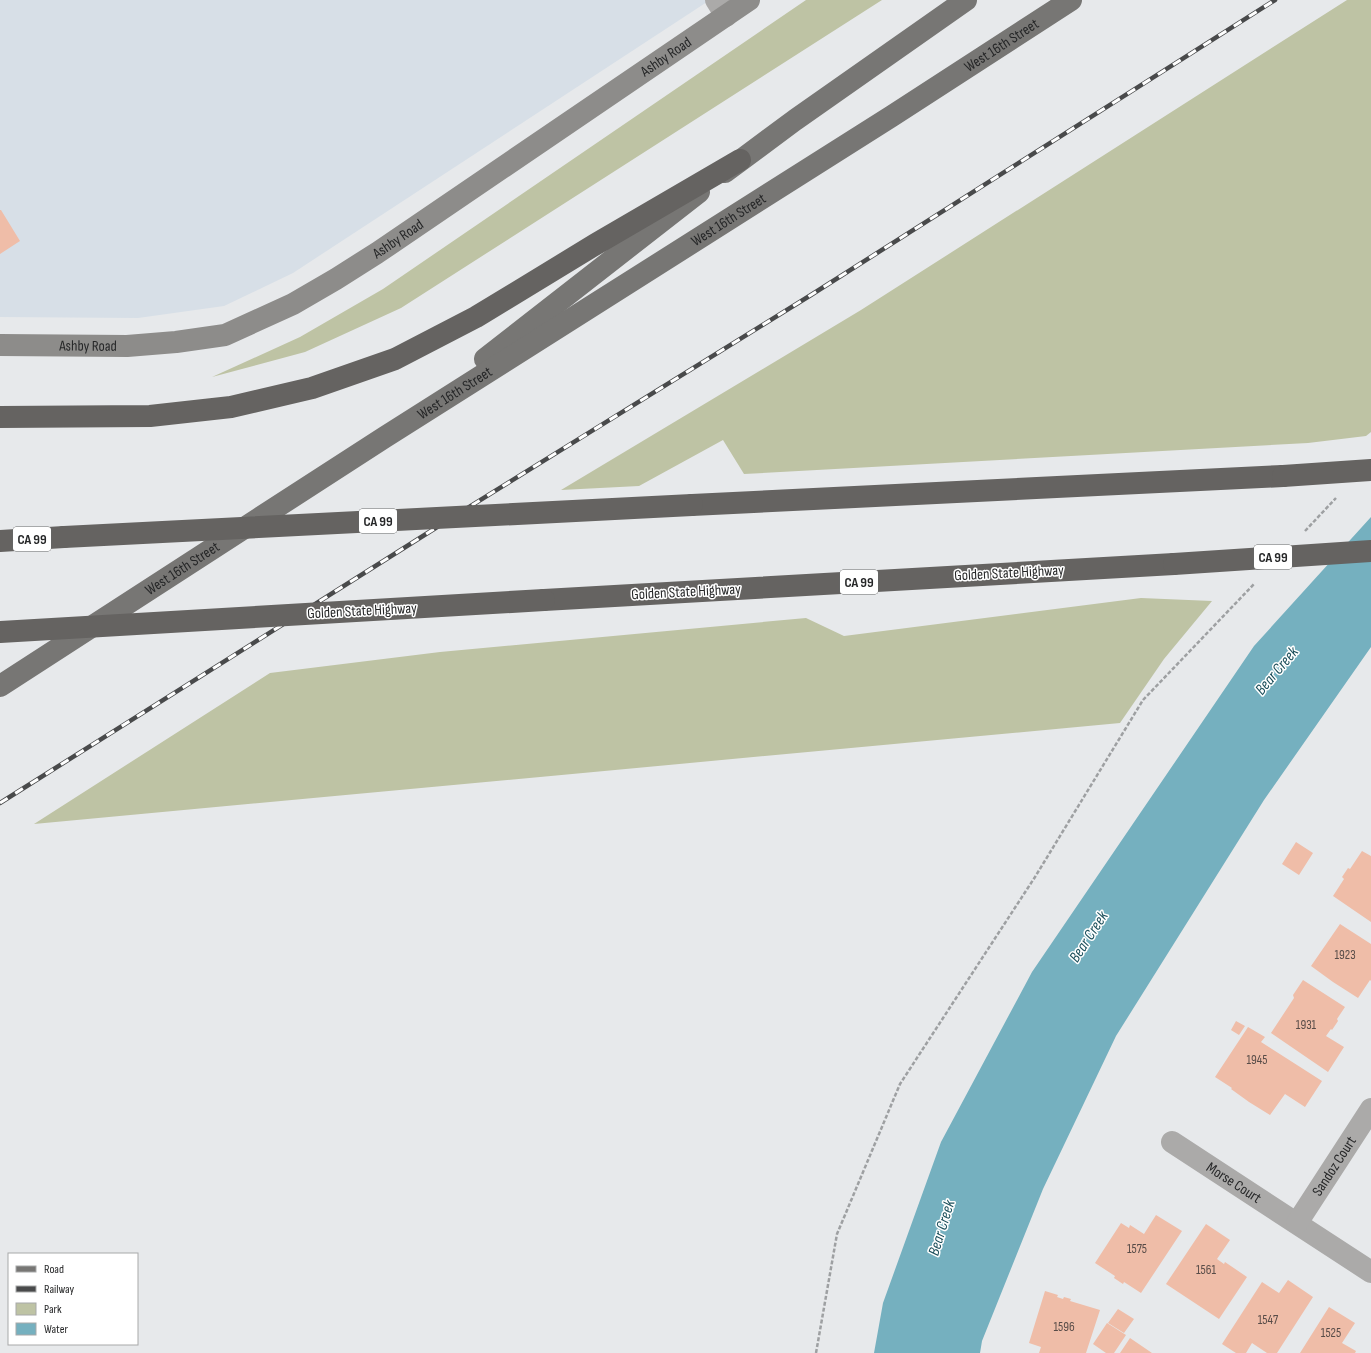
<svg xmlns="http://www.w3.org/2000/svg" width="1371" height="1353" font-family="'Sofia Sans Condensed',sans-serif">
  <rect width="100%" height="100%" fill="#e7e9eb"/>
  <path fill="#d7dfe7" d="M 0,0 L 710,0 L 293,273 L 224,306 L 138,318 L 0,317 Z"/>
  <path fill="#bec3a4" d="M 806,0 L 882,0 L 401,308 L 305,352 L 212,377 L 300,337 L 383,289 Z
    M 1347,0 L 1371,0 L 1371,432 L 1366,436 L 1308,443 L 744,474 L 723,440 L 639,486 L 561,490 L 861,310 Z
    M 1141,598 L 1212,601 L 1164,659 L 1120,723 L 34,824 L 270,673 L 440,652 L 806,618 L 844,636 Z"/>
  <path fill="#75b0bf" d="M 1371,517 L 1371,647 L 1264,800 L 1116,1036 L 1043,1189 L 982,1341 L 980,1353 L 874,1353 L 883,1303 L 941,1142 L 1032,972 L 1254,646 Z"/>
  <path fill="#efbda8" d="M 0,210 L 1,210 L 20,241 L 0,254 Z
    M 1296,842 L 1313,853 L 1299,875 L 1282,864 Z
    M 1362,851 L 1371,856 L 1371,922 L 1333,896 L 1344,879 L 1342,877 L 1348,868 L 1350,869 Z
    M 1340,924 L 1371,944 L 1371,981 L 1370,980 L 1358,998 L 1333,982 L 1311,966 Z
    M 1303,980 L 1345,1007 L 1337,1019 L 1338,1021 L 1332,1030 L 1331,1029 L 1326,1036 L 1344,1047 L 1328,1072 L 1271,1033 L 1294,998 L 1293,995 Z
    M 1236,1021 L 1245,1026 L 1239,1035 L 1231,1030 Z
    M 1248,1027 L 1265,1037 L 1261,1042 L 1322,1081 L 1305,1107 L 1285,1094 L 1270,1115 L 1249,1102 L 1231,1089 L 1232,1088 L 1215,1077 Z
    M 1156,1215 L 1182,1231 L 1141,1293 L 1124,1282 L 1123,1284 L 1114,1278 L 1115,1276 L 1095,1263 L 1121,1223 L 1129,1228 L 1130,1225 L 1144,1234 Z
    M 1206,1224 L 1230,1240 L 1217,1259 L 1224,1264 L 1225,1262 L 1247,1277 L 1219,1319 L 1166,1284 Z
    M 1288,1280 L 1313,1297 L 1277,1353 L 1267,1353 L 1252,1343 L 1246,1353 L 1236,1353 L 1222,1344 L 1262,1282 L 1279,1293 Z
    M 1045,1291 L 1058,1295 L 1057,1297 L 1063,1299 L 1064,1297 L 1071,1299 L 1070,1301 L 1100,1310 L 1086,1353 L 1039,1353 L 1041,1347 L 1029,1343 Z
    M 1329,1307 L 1355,1323 L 1342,1343 L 1356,1351 L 1355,1353 L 1300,1353 Z
    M 1118,1309 L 1134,1319 L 1124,1333 L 1108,1323 Z
    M 1107,1323 L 1126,1335 L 1114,1353 L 1106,1353 L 1093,1344 Z
    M 1130,1338 L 1152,1353 L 1120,1353 Z"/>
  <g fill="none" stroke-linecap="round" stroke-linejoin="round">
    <path stroke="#9ea0a2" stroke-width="2.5" stroke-dasharray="4 2" stroke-linecap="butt" d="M 1305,531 L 1336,498
      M 816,1353 L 837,1234 L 900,1084 L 1035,877 L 1143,700 L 1255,583"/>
    <g stroke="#abaaa9" stroke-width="22">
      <path d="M 716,0 L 726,16"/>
      <path id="s1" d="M 1172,1142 L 1371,1272"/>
      <path id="s2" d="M 1297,1223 L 1371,1109"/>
    </g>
    <path stroke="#8d8c8a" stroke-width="22" id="s3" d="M 0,345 L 127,346 L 176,342 L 225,335 L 293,304 L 336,279 L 377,253 L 749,0"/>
    <g stroke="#777674" stroke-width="22">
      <path d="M 725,172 L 795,120 L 966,0"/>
      <path d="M 485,359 L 699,192"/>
      <path id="s4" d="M 0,686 L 385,437 L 892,116 L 1071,0"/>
    </g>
    <path stroke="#656361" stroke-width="22" d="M 0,417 L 150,416 L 231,407 L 312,388 L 395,359 L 476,317 L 596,244 L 740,160
      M 692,505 L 1283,476
      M 0,541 L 64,537
      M 544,600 L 1174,564"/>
    <defs>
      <path id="rail" d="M 0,803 L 453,517 L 811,295 L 1275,0"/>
    </defs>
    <use href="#rail" stroke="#494a4b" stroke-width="4.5"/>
    <use href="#rail" stroke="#fff" stroke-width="3" stroke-dasharray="9" stroke-linecap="butt"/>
    <path stroke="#656361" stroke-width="22" d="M 1283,476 L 1371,470
      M 64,537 L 692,505
      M 1174,564 L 1371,551
      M 0,632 L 544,600"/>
  </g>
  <g text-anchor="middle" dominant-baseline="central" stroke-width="3" stroke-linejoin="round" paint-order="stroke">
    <g font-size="13" fill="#584c48">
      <text x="1345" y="955">1923</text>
      <text x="1306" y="1025">1931</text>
      <text x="1257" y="1060">1945</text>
      <text x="1137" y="1249">1575</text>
      <text x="1206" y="1270">1561</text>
      <text x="1268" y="1320">1547</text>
      <text x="1064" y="1327">1596</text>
      <text x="1331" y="1333">1525</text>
    </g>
    <g fill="#fff" stroke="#676868" stroke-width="1">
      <rect x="359" y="509" width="38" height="24" rx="3"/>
      <rect x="13" y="527" width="38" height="24" rx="3"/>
      <rect x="1254" y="545" width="38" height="24" rx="3"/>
      <rect x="840" y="570" width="38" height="24" rx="3"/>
    </g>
    <g font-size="14" font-weight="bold" fill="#262728">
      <text x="378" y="521">CA 99</text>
      <text x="32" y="539">CA 99</text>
      <text x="1273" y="557">CA 99</text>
      <text x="859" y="582">CA 99</text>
    </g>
    <g font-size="15" fill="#262728" stroke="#fff">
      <text stroke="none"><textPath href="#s4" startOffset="1189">West 16th Street</textPath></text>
      <text stroke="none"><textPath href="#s3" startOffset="748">Ashby Road</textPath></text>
      <text stroke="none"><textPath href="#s4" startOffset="865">West 16th Street</textPath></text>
      <text stroke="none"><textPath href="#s3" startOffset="424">Ashby Road</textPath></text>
      <text stroke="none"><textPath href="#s3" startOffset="88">Ashby Road</textPath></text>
      <text stroke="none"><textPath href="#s4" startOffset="541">West 16th Street</textPath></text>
      <text stroke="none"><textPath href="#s4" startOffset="217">West 16th Street</textPath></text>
      <text transform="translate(1009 573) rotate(-3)">Golden State Highway</text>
      <text transform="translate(686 592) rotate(-3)">Golden State Highway</text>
      <text transform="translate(362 611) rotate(-3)">Golden State Highway</text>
      <text stroke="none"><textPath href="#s2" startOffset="68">Sandoz Court</textPath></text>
      <text stroke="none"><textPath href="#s1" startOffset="74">Morse Court</textPath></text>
    </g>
    <g font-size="16" font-style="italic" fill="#1d505c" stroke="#fff">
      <text transform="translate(1277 671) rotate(-50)">Bear Creek</text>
      <text transform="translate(1089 937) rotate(-57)">Bear Creek</text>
      <text transform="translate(942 1228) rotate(-73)">Bear Creek</text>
    </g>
  </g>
  <rect x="8" y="1253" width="130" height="92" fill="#ffffff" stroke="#a8a9a9"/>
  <rect x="16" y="1266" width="20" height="6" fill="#777674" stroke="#a8a9a9"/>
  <text x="44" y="1273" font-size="12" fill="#262728">Road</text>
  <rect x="16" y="1286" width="20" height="6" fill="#494a4b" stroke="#a8a9a9"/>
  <text x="44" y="1293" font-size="12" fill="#262728">Railway</text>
  <rect x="16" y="1303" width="20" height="12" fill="#bec3a4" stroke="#a8a9a9"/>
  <text x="44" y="1313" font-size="12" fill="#262728">Park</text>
  <rect x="16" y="1323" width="20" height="12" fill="#75b0bf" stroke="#a8a9a9"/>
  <text x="44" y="1333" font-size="12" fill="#262728">Water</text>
</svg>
